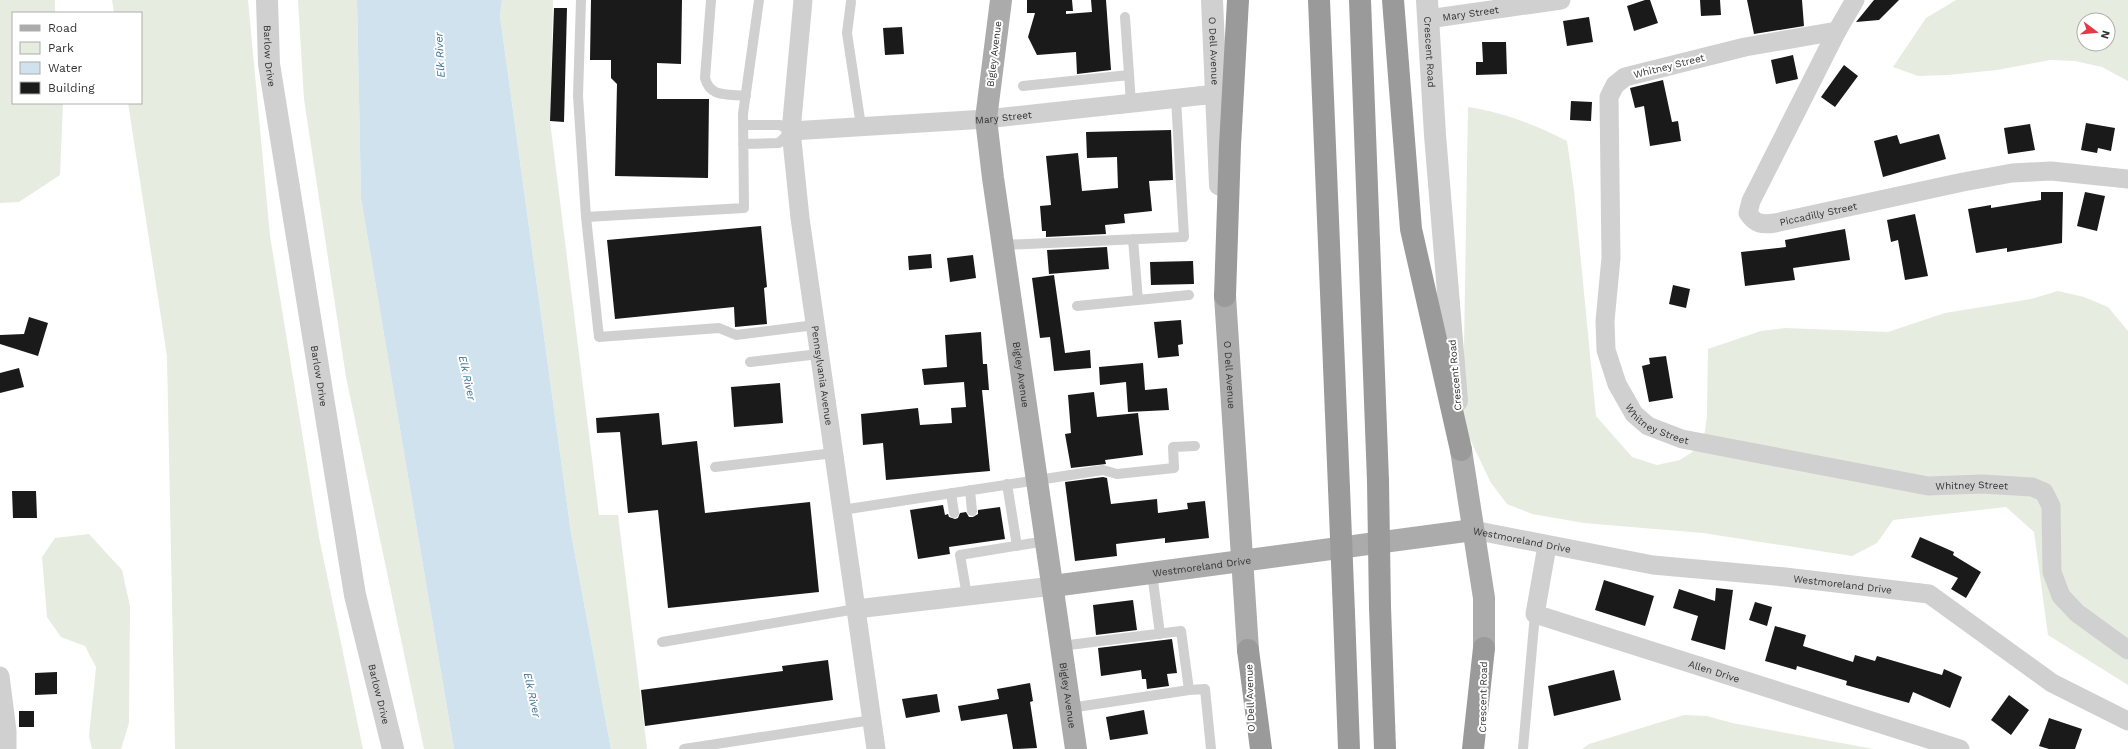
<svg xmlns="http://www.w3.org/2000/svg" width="2128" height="749" font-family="'Work Sans',sans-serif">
  <rect width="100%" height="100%" fill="#fff"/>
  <path fill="#e6ecdf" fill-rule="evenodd" d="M 0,0 L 55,0 L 55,13 L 13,13 L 13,103 L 63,103 L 60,175 L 19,202 L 0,203 Z
    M 112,0 L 248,0 L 270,236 L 319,537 L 363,749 L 175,749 L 167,356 L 128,103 L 141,103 L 141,13 L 114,13 Z
    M 298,0 L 357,0 L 361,198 L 454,749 L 424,749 L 346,377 L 304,99 Z
    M 502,0 L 553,0 L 550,121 L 599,515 L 618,515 L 647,749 L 611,749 L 571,533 L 500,16 Z
    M 1956,0 L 2128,0 L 2128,81 L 2102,67 L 2075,61 L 2050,60 L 1997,70 L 1948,75 L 1918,76 L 1893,67 L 1926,18 ZM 2084,20 L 2108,20 L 2108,44 L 2084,44 Z
    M 1468,107 C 1505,113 1534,124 1567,141 L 1574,190 L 1596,416 L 1632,457 L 1657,465 L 1680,460 L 1703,445 L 1707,416 L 1708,349 L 1761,331 L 1785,328 L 1888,332 L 1945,313 L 2031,299 L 2058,291 L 2084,297 L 2108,307 L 2128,331 L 2128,685 L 2048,635 L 2034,532 L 2006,507 L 1893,520 L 1877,543 L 1852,556 L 1703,533 L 1584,523 L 1532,514 L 1507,504 L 1491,483 L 1468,435 L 1463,408 Z
    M 89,534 L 122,570 L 130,606 L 129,723 L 121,749 L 92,749 L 89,736 L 96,667 L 85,646 L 61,637 L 47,617 L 42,557 L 55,538 Z
    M 1684,715 L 1707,716 L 1732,723 L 1874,749 L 1582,749 L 1589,744 Z"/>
  <path fill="#cfe2ee" d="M 357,0 L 502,0 L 500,16 L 571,533 L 611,749 L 454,749 L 361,198 Z"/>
  <path fill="#1a1a1a" d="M 591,0 L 682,0 L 681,64 L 657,63 L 657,99 L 709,99 L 708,178 L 615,176 L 617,84 L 611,78 L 611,60 L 590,60 Z
    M 1027,0 L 1072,0 L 1073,11 L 1066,11 L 1066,14 L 1092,12 L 1091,0 L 1106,0 L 1111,70 L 1077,74 L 1076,52 L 1037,55 L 1028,37 L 1035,13 L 1027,13 Z
    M 1645,0 L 1650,0 L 1658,23 L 1634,31 L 1627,6 Z
    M 1700,0 L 1720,0 L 1721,15 L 1701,16 Z
    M 1747,0 L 1802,0 L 1804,26 L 1754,34 Z
    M 1874,0 L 1899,0 L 1879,20 L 1856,22 Z
    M 554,8 L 567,8 L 564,122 L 550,121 Z
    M 1589,17 L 1593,42 L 1567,46 L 1563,21 Z
    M 902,27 L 904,54 L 885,55 L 883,28 Z
    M 1482,42 L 1506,42 L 1507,74 L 1476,75 L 1476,62 L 1483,62 Z
    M 1793,55 L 1798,79 L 1776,84 L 1771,60 Z
    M 1844,65 L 1858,76 L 1835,107 L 1821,97 Z
    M 1663,80 L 1672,122 L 1678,121 L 1681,141 L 1650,146 L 1644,106 L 1635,108 L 1630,88 Z
    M 1571,101 L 1592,102 L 1591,121 L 1570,120 Z
    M 2086,123 L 2115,128 L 2111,151 L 2098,148 L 2097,153 L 2081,150 Z
    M 2030,124 L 2035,150 L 2008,154 L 2004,128 Z
    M 1171,130 L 1173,180 L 1149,181 L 1152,211 L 1124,214 L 1125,223 L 1105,225 L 1106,234 L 1046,237 L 1046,231 L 1042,231 L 1040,206 L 1051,205 L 1046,156 L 1078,153 L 1082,191 L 1118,188 L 1117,157 L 1087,158 L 1086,132 Z
    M 1939,134 L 1946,159 L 1883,177 L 1874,141 L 1897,135 L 1900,144 Z
    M 2041,192 L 2063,192 L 2062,243 L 2007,252 L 2007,248 L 1976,253 L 1968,209 L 1991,205 L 1991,208 L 2041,200 Z
    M 2085,192 L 2105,196 L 2097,231 L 2077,226 Z
    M 1915,214 L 1928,276 L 1905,280 L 1898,240 L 1891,242 L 1887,220 Z
    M 761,226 L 767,287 L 764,288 L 767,324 L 735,327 L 734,307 L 615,319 L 607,240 Z
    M 1845,229 L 1850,260 L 1793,268 L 1795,280 L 1745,286 L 1741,252 L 1786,247 L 1785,240 Z
    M 1107,247 L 1109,269 L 1049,274 L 1047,250 Z
    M 931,254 L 932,268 L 909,270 L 908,256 Z
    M 973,255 L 976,278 L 950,282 L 947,258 Z
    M 1193,261 L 1194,284 L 1151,285 L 1150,262 Z
    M 1054,275 L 1065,353 L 1090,350 L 1091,368 L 1054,371 L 1050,337 L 1040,338 L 1032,278 Z
    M 1673,285 L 1690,289 L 1686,308 L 1669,304 Z
    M 29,317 L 48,323 L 38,356 L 0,344 L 0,335 L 24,334 Z
    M 1181,320 L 1183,344 L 1178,345 L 1179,356 L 1158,358 L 1154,322 Z
    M 981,332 L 983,364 L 987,364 L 989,390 L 982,390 L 990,471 L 886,480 L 883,443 L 863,445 L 861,414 L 918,408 L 920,425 L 952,423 L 951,408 L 966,407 L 964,382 L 924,385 L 922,369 L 947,367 L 945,335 Z
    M 1666,356 L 1673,398 L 1649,402 L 1642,366 L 1650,364 L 1649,358 Z
    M 1143,363 L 1145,390 L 1167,388 L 1169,410 L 1128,412 L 1126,382 L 1100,385 L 1099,367 Z
    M 19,368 L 24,387 L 0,393 L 0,373 Z
    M 780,383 L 783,423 L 734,427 L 731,387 Z
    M 1094,392 L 1097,417 L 1138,413 L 1143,455 L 1105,460 L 1106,464 L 1071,468 L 1065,434 L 1071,433 L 1068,395 Z
    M 659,413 L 662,445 L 697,441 L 705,513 L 810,502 L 819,592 L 668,608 L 658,510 L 628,513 L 620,432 L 597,433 L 596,418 Z
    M 1103,477 L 1107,478 L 1111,504 L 1157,499 L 1158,513 L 1188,509 L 1187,503 L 1205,501 L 1209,538 L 1165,543 L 1165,538 L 1116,544 L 1117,556 L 1075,561 L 1065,482 Z
    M 12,491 L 36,491 L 37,518 L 13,518 Z
    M 943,505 L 945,515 L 948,514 L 949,517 L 955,519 L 958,518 L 960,513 L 966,512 L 969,517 L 973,517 L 978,514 L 978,510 L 1000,507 L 1005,539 L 949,547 L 950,554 L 918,559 L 910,510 Z
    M 1920,537 L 1954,552 L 1953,555 L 1981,572 L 1966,598 L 1951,589 L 1958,578 L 1911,557 Z
    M 1604,580 L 1654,596 L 1645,626 L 1595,610 Z
    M 1716,588 L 1733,590 L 1725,650 L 1691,640 L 1698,616 L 1673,608 L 1679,589 L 1715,601 Z
    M 1133,600 L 1137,630 L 1096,635 L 1093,605 Z
    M 1755,602 L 1772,607 L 1767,626 L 1749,620 Z
    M 1775,626 L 1806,635 L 1803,646 L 1853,662 L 1855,655 L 1875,661 L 1877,656 L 1942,675 L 1944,669 L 1962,677 L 1950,708 L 1913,692 L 1909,703 L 1846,685 L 1847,681 L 1797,666 L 1796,670 L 1765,661 Z
    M 1172,639 L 1177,673 L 1167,674 L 1169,686 L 1147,689 L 1146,679 L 1142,679 L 1141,670 L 1101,676 L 1098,648 Z
    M 828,660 L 833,700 L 645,726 L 641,690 L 783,671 L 782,666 Z
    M 1614,670 L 1621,700 L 1554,716 L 1548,686 Z
    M 57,672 L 57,694 L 35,695 L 35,673 Z
    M 1030,683 L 1033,701 L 1030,702 L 1037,748 L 1013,749 L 1007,714 L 961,721 L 958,706 L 999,699 L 997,689 Z
    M 937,694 L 940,712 L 906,718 L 902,699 Z
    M 2009,695 L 2029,710 L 2011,735 L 1991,720 Z
    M 1144,710 L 1148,734 L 1110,740 L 1106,717 Z
    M 19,711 L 34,711 L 34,727 L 19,727 Z
    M 2049,718 L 2082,729 L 2075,749 L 2049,749 L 2039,746 Z"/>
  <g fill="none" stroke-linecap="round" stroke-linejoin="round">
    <path stroke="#d0d0d0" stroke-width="10" d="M 581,0 L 578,96 L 586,217
      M 711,0 L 705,78 C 710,98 728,94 746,96
      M 759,0 L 743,114 L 744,208 L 586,217 L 599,337 L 719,328 L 736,335 L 815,325
      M 851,2 L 847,33 L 861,126
      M 1125,17 L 1131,103
      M 1023,86 L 1129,75
      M 743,125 L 780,125 L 791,131 L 779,143 L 743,144
      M 1133,239 L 1138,300
      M 1002,245 L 1184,237 L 1176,99
      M 1077,306 L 1189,295
      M 750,362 L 819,354
      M 715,467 L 834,453
      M 1007,484 L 1017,546
      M 970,490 L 972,511
      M 951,493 L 954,513
      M 842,510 L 1103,470 L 1117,474 L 1174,468 L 1173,447 L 1195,446
      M 1152,573 L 1160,634
      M 967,596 L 960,555 L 1046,541
      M 662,642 L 856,609
      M 1061,646 L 1181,631 L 1189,690 L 1070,708
      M 1189,690 L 1205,689 L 1211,749
      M 684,749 L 872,720
      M 1523,749 L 1535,614"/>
    <g stroke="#d0d0d0" stroke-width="19">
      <path id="s1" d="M 803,0 L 791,131 L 800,218 L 876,749"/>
      <path id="s2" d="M 1855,0 L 1837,31 L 1751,201 L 1748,213 C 1755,224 1762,225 1775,223 L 1963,182 L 2012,173 L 2051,171 L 2128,179"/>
      <path id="s3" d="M 1428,19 L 1561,0"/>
      <path id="s4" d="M 1837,31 L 1745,47 L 1625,77 L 1615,85 L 1609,97 L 1611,258 L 1605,321 L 1606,350 L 1617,384 L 1634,414 L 1648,426 L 1682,439 L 1928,486 L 1982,484 L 2032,487 L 2044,492 L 2051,506 L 2052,572 L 2061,596 L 2077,613 L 2128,650"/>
      <path id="s5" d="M 791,131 L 986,119 L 1216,94"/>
      <path id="s6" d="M 1473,530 L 1653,565 L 1785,577 L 1929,594 L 2052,683 L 2128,721"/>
      <path id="s7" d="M 1547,546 L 1535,614 L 1960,749"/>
      <path d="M 856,609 L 1053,586"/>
      <path d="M 0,676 L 7,731 L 7,749"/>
    </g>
    <g stroke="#d0d0d0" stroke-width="22">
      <path id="s8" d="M 267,0 L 269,64 L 355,595 L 393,749"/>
      <path id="s9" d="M 1212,0 L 1220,185"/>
      <path id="s10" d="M 1427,0 L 1435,135 L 1457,401"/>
    </g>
    <g stroke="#ababab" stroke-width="22">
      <path id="s11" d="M 1001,0 L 986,119 L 993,178 L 1076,749"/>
      <path id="s12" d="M 1225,296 L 1248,650"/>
      <path d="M 1461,450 L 1484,598 L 1484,648"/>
      <path id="s13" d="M 1053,586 L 1473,530"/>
    </g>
    <path stroke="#9a9a9a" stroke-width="22" d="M 1319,0 L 1339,488
      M 1360,0 L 1378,481
      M 1393,0 L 1411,229 L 1461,450
      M 1225,296 L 1230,146 L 1238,0
      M 1380,607 L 1385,749
      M 1344,613 L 1349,749
      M 1248,650 L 1261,749
      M 1473,749 L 1484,648"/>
    <path stroke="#9a9a9a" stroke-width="22" d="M 1378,481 L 1380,607
      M 1339,488 L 1344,613"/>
  </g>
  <g text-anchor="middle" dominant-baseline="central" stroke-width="4" stroke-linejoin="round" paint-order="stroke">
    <g font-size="10" fill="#333" stroke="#fff">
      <text stroke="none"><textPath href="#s3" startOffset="43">Mary Street</textPath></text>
      <text stroke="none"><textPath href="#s9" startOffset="51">O Dell Avenue</textPath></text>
      <text stroke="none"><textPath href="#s10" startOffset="52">Crescent Road</textPath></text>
      <text transform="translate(994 54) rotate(-83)">Bigley Avenue</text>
      <text stroke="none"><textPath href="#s8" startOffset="56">Barlow Drive</textPath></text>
      <text transform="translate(1669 66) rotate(-14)">Whitney Street</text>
      <text stroke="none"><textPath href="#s5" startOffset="213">Mary Street</textPath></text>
      <text stroke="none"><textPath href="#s2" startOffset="314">Piccadilly Street</textPath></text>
      <text stroke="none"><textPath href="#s1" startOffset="378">Pennsylvania Avenue</textPath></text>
      <text stroke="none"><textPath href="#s11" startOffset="378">Bigley Avenue</textPath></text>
      <text stroke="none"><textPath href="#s12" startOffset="79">O Dell Avenue</textPath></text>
      <text transform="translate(1455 375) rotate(-95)">Crescent Road</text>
      <text stroke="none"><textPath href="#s8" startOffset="380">Barlow Drive</textPath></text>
      <text stroke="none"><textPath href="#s4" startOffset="592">Whitney Street</textPath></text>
      <text stroke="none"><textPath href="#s4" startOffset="916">Whitney Street</textPath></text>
      <text stroke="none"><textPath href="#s6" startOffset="50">Westmoreland Drive</textPath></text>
      <text stroke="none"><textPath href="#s13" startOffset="150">Westmoreland Drive</textPath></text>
      <text stroke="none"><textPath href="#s6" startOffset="374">Westmoreland Drive</textPath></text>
      <text stroke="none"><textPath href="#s7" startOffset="257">Allen Drive</textPath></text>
      <text stroke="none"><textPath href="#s8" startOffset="704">Barlow Drive</textPath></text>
      <text stroke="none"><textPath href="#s11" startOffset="702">Bigley Avenue</textPath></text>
      <text transform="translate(1483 697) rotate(-89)">Crescent Road</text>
      <text transform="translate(1250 698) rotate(-92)">O Dell Avenue</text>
    </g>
    <g font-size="11" font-style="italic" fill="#3f7597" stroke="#fff">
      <text transform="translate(440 55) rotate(-93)">Elk River</text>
      <text transform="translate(467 378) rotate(78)">Elk River</text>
      <text transform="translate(532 695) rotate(78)">Elk River</text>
    </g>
  </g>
  <rect x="12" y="12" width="130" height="92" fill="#ffffff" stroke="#adadad"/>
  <rect x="20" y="25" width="20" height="6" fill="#ababab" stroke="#adadad"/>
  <text x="48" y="32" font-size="12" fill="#333333">Road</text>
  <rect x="20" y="42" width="20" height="12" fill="#e6ecdf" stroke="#adadad"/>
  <text x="48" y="52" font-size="12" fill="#333333">Park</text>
  <rect x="20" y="62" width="20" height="12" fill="#cfe2ee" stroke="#adadad"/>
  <text x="48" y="72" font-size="12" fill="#333333">Water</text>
  <rect x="20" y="82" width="20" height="12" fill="#1a1a1a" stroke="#adadad"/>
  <text x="48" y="92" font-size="12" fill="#333333">Building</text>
  <g transform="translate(2096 32) rotate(106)"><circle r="19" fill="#ffffff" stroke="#adadad"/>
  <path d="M0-3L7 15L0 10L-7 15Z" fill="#e63946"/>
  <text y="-6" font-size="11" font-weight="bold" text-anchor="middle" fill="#333333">N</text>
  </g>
</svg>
